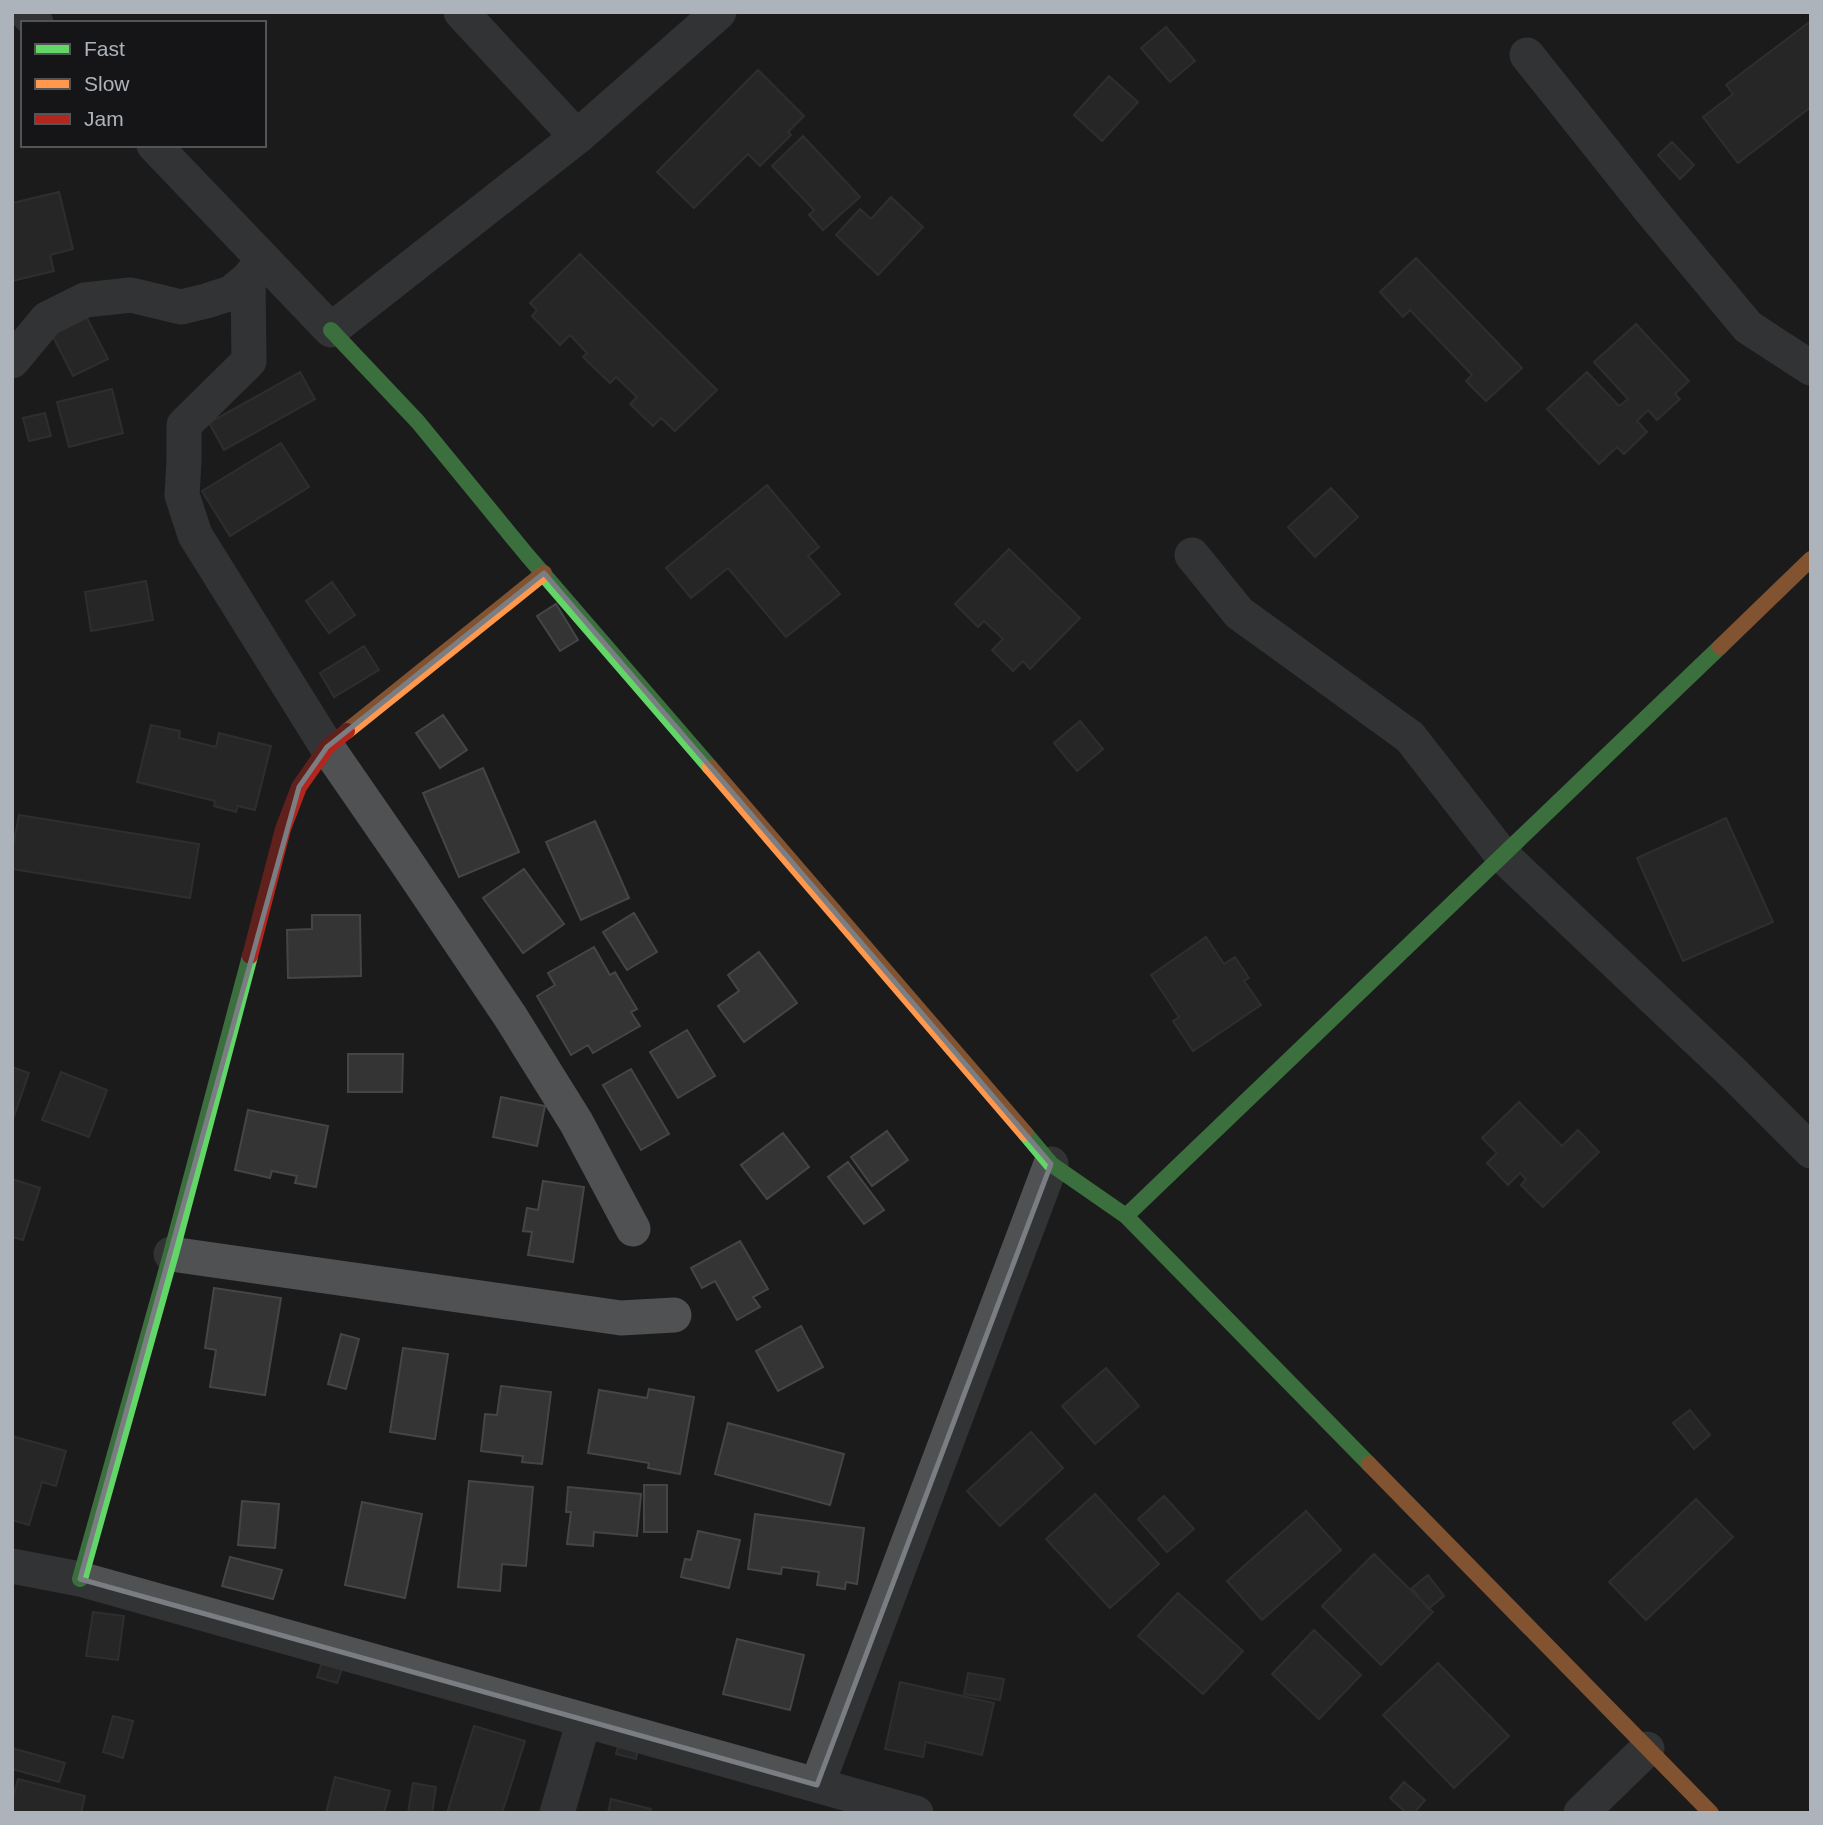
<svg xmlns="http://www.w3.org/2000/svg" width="1823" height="1825" font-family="Arial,sans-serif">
  <rect width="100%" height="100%" fill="#1b1b1b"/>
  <path fill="#343435" stroke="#434547" stroke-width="2" d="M 1808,23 L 1811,26 L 1811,107 L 1738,163 L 1703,117 L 1733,94 L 1726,85 Z
    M 1166,27 L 1195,61 L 1170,82 L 1141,48 Z
    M 758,70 L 804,116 L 788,132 L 791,135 L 760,166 L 748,154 L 694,208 L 657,172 Z
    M 1109,76 L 1138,102 L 1102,141 L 1074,115 Z
    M 803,136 L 860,197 L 823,230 L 809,215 L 814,210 L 772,166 Z
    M 1672,142 L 1694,165 L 1680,179 L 1658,155 Z
    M 59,192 L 73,249 L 50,255 L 54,271 L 12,281 L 12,203 Z
    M 891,197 L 923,227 L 878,275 L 836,235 L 860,209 L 871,219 Z
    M 580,254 L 717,390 L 675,431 L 661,418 L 653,426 L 630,404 L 637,397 L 616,377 L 610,383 L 583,357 L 587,353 L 570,335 L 560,345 L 532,316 L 537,310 L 530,303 Z
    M 1416,258 L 1522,368 L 1486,401 L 1466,381 L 1472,375 L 1410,310 L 1403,317 L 1380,292 Z
    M 85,314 L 108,359 L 73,376 L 50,331 Z
    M 1636,324 L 1689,381 L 1675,394 L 1680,399 L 1657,420 L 1648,410 L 1637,421 L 1647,432 L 1624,454 L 1617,447 L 1599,464 L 1547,409 L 1587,372 L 1619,406 L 1628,399 L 1594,362 Z
    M 300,372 L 315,399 L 224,450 L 209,423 Z
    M 112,389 L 123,433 L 69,447 L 57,402 Z
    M 45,413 L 51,436 L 29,441 L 23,418 Z
    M 281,443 L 309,487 L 230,536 L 202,491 Z
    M 767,485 L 819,547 L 808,556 L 840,594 L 786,637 L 728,568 L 691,598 L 666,568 Z
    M 1331,488 L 1358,517 L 1315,557 L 1288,527 Z
    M 1009,549 L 1080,618 L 1030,669 L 1023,661 L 1013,671 L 992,650 L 1003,639 L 984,621 L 978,627 L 955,604 Z
    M 146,581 L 153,620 L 91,631 L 85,592 Z
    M 332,582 L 355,615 L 329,633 L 306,601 Z
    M 556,604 L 578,640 L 560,651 L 537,616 Z
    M 364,646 L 379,670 L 334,697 L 320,673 Z
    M 443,715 L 467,750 L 440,768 L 416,733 Z
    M 1080,721 L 1103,749 L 1077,771 L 1054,743 Z
    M 151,725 L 180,731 L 179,738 L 216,747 L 219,733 L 271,746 L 255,810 L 238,806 L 236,812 L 214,806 L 215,801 L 137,782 Z
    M 483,768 L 519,852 L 459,877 L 423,793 Z
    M 19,815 L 199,844 L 190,898 L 12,869 L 12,851 Z
    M 1726,818 L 1773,922 L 1683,961 L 1637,858 Z
    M 595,821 L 629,898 L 581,920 L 546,842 Z
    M 524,869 L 564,924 L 523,953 L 483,898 Z
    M 634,913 L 657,952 L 627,970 L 603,932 Z
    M 312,915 L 360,915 L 361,976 L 288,978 L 287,930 L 312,929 Z
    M 1206,937 L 1224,964 L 1235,957 L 1249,978 L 1244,981 L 1261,1005 L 1193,1051 L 1173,1021 L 1179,1017 L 1151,975 Z
    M 594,947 L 610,975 L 615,972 L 637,1009 L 631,1012 L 640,1026 L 593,1053 L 588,1045 L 571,1055 L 537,996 L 555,985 L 548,973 Z
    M 759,952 L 797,1003 L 744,1042 L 718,1006 L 739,991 L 728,975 Z
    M 687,1030 L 715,1076 L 678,1098 L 650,1052 Z
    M 348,1054 L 403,1054 L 402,1092 L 348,1092 Z
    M 12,1067 L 29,1073 L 12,1122 Z
    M 631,1069 L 669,1134 L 641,1150 L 603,1085 Z
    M 61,1072 L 107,1090 L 89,1137 L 42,1120 Z
    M 501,1097 L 545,1106 L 537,1146 L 493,1137 Z
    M 1519,1102 L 1562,1146 L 1578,1130 L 1599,1152 L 1543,1207 L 1521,1185 L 1526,1179 L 1520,1173 L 1508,1185 L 1487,1163 L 1497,1153 L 1482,1138 Z
    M 248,1110 L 328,1126 L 316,1187 L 295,1183 L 297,1176 L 272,1171 L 270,1178 L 235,1170 Z
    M 887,1131 L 908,1160 L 872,1186 L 851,1157 Z
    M 783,1133 L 809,1167 L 767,1199 L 741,1165 Z
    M 848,1162 L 884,1210 L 864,1224 L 828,1177 Z
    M 12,1179 L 40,1188 L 23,1240 L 12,1237 Z
    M 543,1181 L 584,1187 L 573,1262 L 528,1255 L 532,1232 L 523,1231 L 527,1208 L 538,1210 Z
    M 740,1241 L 768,1289 L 753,1297 L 760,1307 L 737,1320 L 715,1281 L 702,1288 L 691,1268 Z
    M 214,1288 L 281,1298 L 265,1395 L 210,1387 L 216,1350 L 205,1348 Z
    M 801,1326 L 823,1367 L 778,1391 L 756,1351 Z
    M 341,1334 L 359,1339 L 346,1389 L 328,1384 Z
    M 403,1348 L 448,1354 L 435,1439 L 390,1432 Z
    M 1106,1368 L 1139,1406 L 1095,1444 L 1062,1406 Z
    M 501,1386 L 551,1392 L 542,1464 L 522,1462 L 523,1456 L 481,1451 L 485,1414 L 497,1415 Z
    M 649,1389 L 694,1397 L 680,1474 L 648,1468 L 649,1463 L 588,1453 L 599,1390 L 647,1398 Z
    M 1690,1410 L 1710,1435 L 1694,1449 L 1673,1423 Z
    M 728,1423 L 844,1454 L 830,1505 L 715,1474 Z
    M 1031,1432 L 1063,1468 L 1000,1526 L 967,1491 Z
    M 12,1436 L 66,1451 L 56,1486 L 42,1482 L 29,1525 L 12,1520 Z
    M 469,1481 L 533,1487 L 526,1566 L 502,1564 L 500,1591 L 458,1587 Z
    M 644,1485 L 667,1485 L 667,1532 L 644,1532 Z
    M 568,1487 L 641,1494 L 637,1536 L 594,1532 L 593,1546 L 567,1544 L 571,1512 L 566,1512 Z
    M 1095,1494 L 1159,1564 L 1110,1608 L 1046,1539 Z
    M 1164,1496 L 1194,1529 L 1167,1552 L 1138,1519 Z
    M 1696,1499 L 1733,1537 L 1646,1620 L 1609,1582 Z
    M 242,1501 L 279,1504 L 275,1548 L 238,1545 Z
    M 362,1502 L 422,1514 L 405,1598 L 345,1585 Z
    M 1306,1511 L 1341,1550 L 1262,1620 L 1227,1581 Z
    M 755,1514 L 864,1528 L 857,1584 L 846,1582 L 845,1589 L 817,1585 L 819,1572 L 782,1567 L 781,1574 L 748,1569 Z
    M 698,1531 L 740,1540 L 729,1588 L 681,1577 L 685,1559 L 691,1560 Z
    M 1374,1554 L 1433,1612 L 1381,1665 L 1322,1606 Z
    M 230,1557 L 282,1570 L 273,1599 L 222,1586 Z
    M 1428,1575 L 1444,1596 L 1428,1609 L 1412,1588 Z
    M 1178,1593 L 1243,1651 L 1203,1694 L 1138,1636 Z
    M 93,1612 L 124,1616 L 118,1660 L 86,1656 Z
    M 1314,1630 L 1361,1675 L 1319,1719 L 1272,1674 Z
    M 737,1639 L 804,1655 L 790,1710 L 723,1694 Z
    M 325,1653 L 345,1660 L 337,1683 L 317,1677 Z
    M 1438,1663 L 1509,1736 L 1454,1788 L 1383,1715 Z
    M 968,1673 L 1004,1679 L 1000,1700 L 964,1694 Z
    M 900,1682 L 994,1703 L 982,1755 L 926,1742 L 923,1757 L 885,1749 Z
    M 113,1716 L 133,1721 L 123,1758 L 103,1752 Z
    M 474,1726 L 525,1741 L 502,1813 L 447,1813 Z
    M 621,1736 L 640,1741 L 636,1759 L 616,1754 Z
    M 12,1748 L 65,1763 L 59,1782 L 12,1769 Z
    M 335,1777 L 390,1791 L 384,1813 L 326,1813 Z
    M 18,1779 L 85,1796 L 81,1813 L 12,1813 L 12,1801 Z
    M 1404,1782 L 1425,1800 L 1414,1813 L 1406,1813 L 1390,1798 Z
    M 413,1783 L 436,1787 L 432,1813 L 408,1813 Z
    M 611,1799 L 651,1809 L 650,1813 L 608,1813 Z"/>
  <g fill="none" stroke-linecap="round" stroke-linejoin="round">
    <path stroke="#4f5153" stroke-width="35" d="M 26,12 L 36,23
      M 1527,55 L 1649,208 L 1748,327 L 1811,368
      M 577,137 L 719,12
      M 154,145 L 331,330 L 577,137 L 461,12
      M 248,279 L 249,361 L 184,425 L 184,462 L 182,495 L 195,535 L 327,747 L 403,857 L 510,1016 L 576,1122 L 633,1229
      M 12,361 L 47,319 L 85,300 L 131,295 L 181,307 L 206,301 L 231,293 L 248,279 L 259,265
      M 1192,555 L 1239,613 L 1410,737 L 1502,855 L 1734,1074 L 1811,1151
      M 171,1254 L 621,1318 L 674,1315
      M 12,1566 L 80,1579 L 916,1813
      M 817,1785 L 1051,1164
      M 557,1813 L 584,1720
      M 1581,1813 L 1647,1749"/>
    <path stroke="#63d668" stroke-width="16" d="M 331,330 L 418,422 L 527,555 L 710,767
      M 1025,1133 L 1051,1164 L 1126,1216 L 1369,1464
      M 1126,1216 L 1720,647
      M 80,1579 L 171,1254 L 250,956"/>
    <path stroke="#ff974d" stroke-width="16" d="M 1720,647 L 1811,559
      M 347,731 L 544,573
      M 710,767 L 1025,1133
      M 1369,1464 L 1711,1813"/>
    <path stroke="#b3261e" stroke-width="16" d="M 250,956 L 283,829 L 299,787 L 327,747 L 347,731"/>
  </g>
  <path d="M0 0H1823V1825H0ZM 544,573 L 1051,1164 L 817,1785 L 80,1579 L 299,787 L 327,747 Z" fill="#1b1b1b" fill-opacity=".55" fill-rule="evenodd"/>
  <path fill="none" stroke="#7a7e82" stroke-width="5" stroke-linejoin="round" d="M 544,573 L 1051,1164 L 817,1785 L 80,1579 L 299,787 L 327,747 Z"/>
  <rect width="1823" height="1825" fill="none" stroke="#adb3ba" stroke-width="28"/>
  <rect x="21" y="21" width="245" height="126" fill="#151517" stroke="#525458" stroke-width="2"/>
  <rect x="35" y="44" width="35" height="10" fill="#63d668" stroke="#525458" stroke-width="2"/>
  <text x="84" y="56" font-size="21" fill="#adb3ba">Fast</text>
  <rect x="35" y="79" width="35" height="10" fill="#ff974d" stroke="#525458" stroke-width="2"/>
  <text x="84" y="91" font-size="21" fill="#adb3ba">Slow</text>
  <rect x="35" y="114" width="35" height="10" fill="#b3261e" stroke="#525458" stroke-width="2"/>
  <text x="84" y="126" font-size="21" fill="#adb3ba">Jam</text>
</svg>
